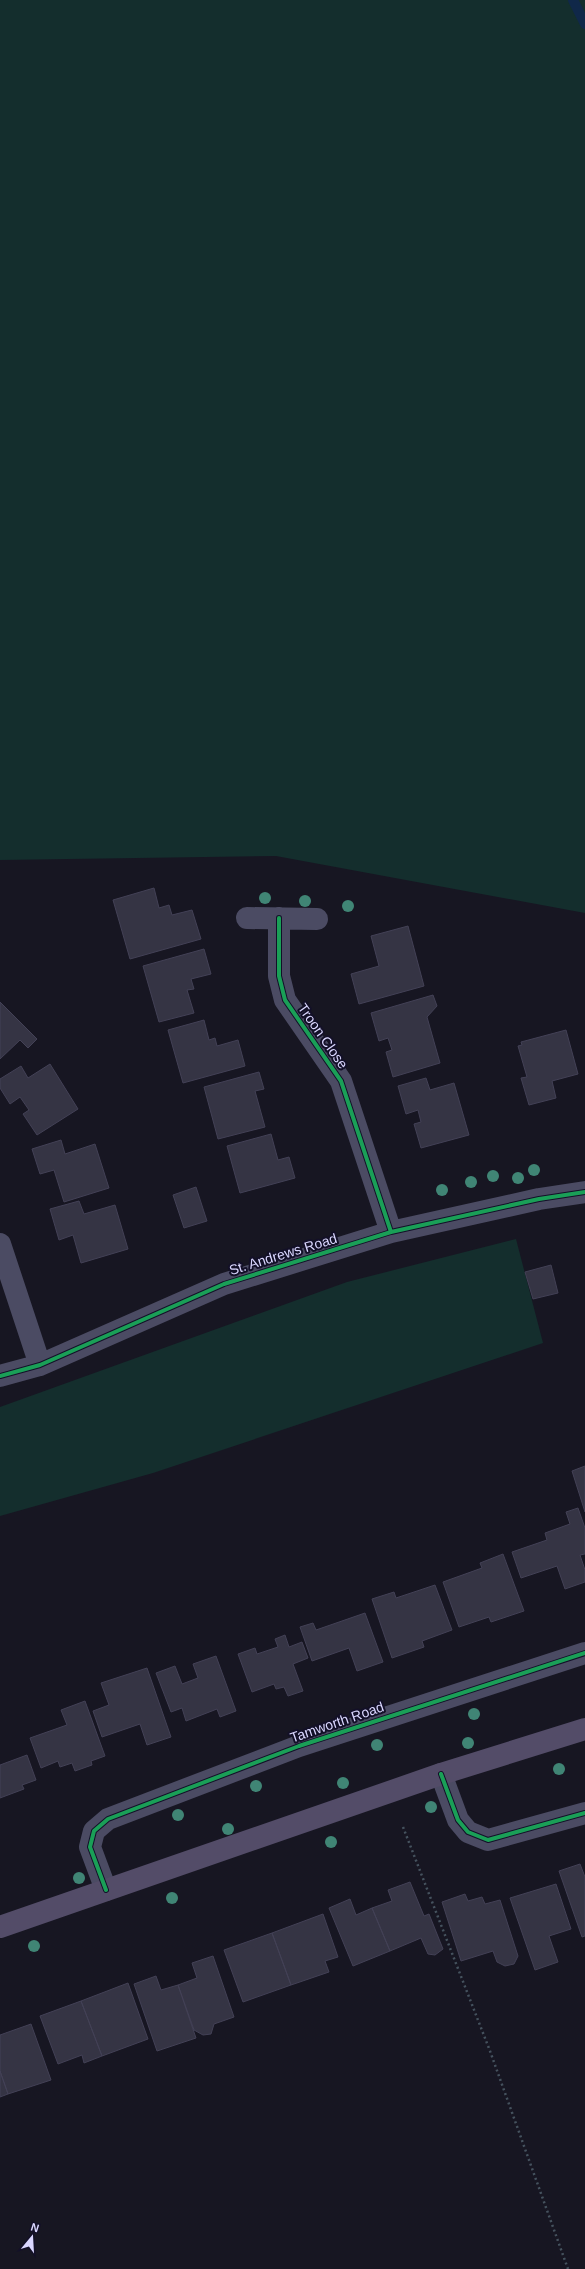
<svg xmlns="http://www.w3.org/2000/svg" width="585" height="2269" font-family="Arial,sans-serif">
  <rect width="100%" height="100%" fill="#171622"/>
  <path fill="#142e2d" d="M 0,0 L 585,0 L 585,913 L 276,856 L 0,860 Z
    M 516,1239 L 543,1343 L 153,1473 L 0,1516 L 0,1407 L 347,1282 Z"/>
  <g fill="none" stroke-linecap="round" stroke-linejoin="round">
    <path stroke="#102849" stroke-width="10" d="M 573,0 L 585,24"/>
  </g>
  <path fill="#353444" stroke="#434156" d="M 154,888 L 159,908 L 169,905 L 172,915 L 192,910 L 201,939 L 130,959 L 113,900 Z
    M 408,926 L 424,986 L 359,1004 L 351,974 L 379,966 L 371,936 Z
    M 204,949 L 211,974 L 191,979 L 194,989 L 187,990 L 194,1013 L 159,1022 L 143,966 Z
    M 433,995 L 437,1006 L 427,1017 L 440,1063 L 393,1077 L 386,1052 L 392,1050 L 388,1038 L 379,1041 L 371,1013 Z
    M 0,1002 L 37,1039 L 28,1048 L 20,1040 L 0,1059 Z
    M 204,1020 L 209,1040 L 215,1038 L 217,1046 L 238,1040 L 245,1066 L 183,1083 L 168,1030 Z
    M 566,1030 L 578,1074 L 552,1081 L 556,1098 L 529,1105 L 521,1078 L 527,1077 L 518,1046 L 522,1045 L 521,1042 Z
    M 50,1064 L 78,1109 L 37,1135 L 23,1114 L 29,1110 L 20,1097 L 10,1104 L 0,1088 L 0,1079 L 21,1066 L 28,1078 Z
    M 259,1072 L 264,1089 L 255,1091 L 265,1127 L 218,1139 L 204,1087 Z
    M 426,1078 L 430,1090 L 454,1083 L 469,1135 L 421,1148 L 414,1124 L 421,1122 L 418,1110 L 406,1114 L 398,1086 Z
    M 271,1134 L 278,1160 L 289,1157 L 295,1178 L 240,1193 L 227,1146 Z
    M 61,1140 L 65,1154 L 95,1144 L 109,1188 L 64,1202 L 54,1170 L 40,1174 L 32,1149 Z
    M 196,1187 L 207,1221 L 184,1228 L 173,1195 Z
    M 79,1201 L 84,1214 L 115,1205 L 128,1249 L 81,1263 L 73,1235 L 59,1240 L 50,1209 Z
    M 551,1265 L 558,1293 L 533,1299 L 525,1272 Z
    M 585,1466 L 585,1512 L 572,1471 Z
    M 578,1508 L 585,1528 L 585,1554 L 580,1555 L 585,1570 L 585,1582 L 565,1589 L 557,1566 L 521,1578 L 512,1552 L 547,1540 L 545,1533 L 570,1524 L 566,1512 Z
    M 503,1554 L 524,1611 L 491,1622 L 489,1617 L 459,1627 L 443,1582 L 482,1568 L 480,1563 Z
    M 435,1585 L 452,1630 L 422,1641 L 424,1647 L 392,1658 L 372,1599 L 394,1592 L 396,1598 Z
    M 365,1613 L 383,1662 L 357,1671 L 349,1648 L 312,1661 L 300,1627 L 313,1623 L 316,1630 Z
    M 285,1635 L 289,1647 L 302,1642 L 308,1658 L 293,1664 L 303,1691 L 288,1696 L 284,1687 L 276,1689 L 274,1684 L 252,1692 L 238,1654 L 255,1648 L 257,1654 L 278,1647 L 275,1639 Z
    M 216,1656 L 236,1711 L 220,1717 L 217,1709 L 186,1721 L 182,1708 L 171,1712 L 156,1673 L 175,1666 L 182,1684 L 198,1678 L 193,1664 Z
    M 147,1668 L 171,1737 L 147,1745 L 140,1724 L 102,1737 L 93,1711 L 109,1705 L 101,1683 Z
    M 85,1701 L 105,1756 L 91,1761 L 92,1765 L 75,1771 L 72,1763 L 60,1767 L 58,1761 L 41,1768 L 30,1738 L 67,1725 L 61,1710 Z
    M 27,1755 L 36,1780 L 22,1785 L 24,1789 L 0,1798 L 0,1765 Z
    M 580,1864 L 585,1877 L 585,1936 L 582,1937 L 559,1871 Z
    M 410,1882 L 424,1916 L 429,1914 L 443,1949 L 435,1955 L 428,1954 L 421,1938 L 390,1951 L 372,1908 L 392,1901 L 388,1890 Z
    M 556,1884 L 571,1929 L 549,1936 L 558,1962 L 535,1970 L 510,1898 Z
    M 465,1894 L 468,1901 L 482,1897 L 485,1904 L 500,1900 L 518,1956 L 514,1964 L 505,1966 L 497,1962 L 493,1951 L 461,1961 L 442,1902 Z
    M 350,1899 L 356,1915 L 372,1908 L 390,1951 L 353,1966 L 329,1908 Z
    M 323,1914 L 338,1957 L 325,1961 L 329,1972 L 291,1985 L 272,1933 Z
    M 272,1933 L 291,1985 L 243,2002 L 224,1950 Z
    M 213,1956 L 234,2017 L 214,2024 L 211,2034 L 203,2035 L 194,2030 L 178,1985 L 197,1978 L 192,1963 Z
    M 156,1976 L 161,1990 L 178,1985 L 196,2038 L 157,2051 L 134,1984 Z
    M 128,1983 L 148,2039 L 102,2056 L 81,2001 Z
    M 81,2001 L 102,2056 L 84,2063 L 82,2055 L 58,2064 L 40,2016 Z
    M 31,2024 L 51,2080 L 8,2094 L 0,2071 L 0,2035 Z
    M 0,2071 L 8,2094 L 0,2097 Z"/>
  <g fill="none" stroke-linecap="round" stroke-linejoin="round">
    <path stroke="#45525e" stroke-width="2.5" stroke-dasharray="2 3" stroke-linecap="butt" d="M 403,1827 L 490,2051 L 568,2269"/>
    <path stroke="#4b4b63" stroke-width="22" d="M 247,918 L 317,919
      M 279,918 L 279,976 L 285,1000 L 341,1081 L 391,1232
      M 0,1244 L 40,1365
      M 0,1376 L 40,1365 L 224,1284 L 391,1232 L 539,1199 L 585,1192
      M 441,1774 L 458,1820 L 468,1832 L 488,1840 L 585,1813
      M 106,1890 L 90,1847 L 94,1831 L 108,1819 L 299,1746 L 585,1653"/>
    <path stroke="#534c68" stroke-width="22" d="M 0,1927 L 441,1774 L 585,1729"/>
    <defs>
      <path id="cycleway" d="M 279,918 L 279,976 L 285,1000 L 341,1081 L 391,1232
        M 0,1376 L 40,1365 L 224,1284 L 391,1232 L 539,1199 L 585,1192
        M 441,1774 L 458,1820 L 468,1832 L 488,1840 L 585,1813
        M 106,1890 L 90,1847 L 94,1831 L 108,1819 L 299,1746 L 585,1653"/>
    </defs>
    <use href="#cycleway" stroke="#131028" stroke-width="6"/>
    <use href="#cycleway" stroke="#1a9f57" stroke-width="4"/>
  </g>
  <g fill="#408575">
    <circle cx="265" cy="898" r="6"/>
    <circle cx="305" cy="901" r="6"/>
    <circle cx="348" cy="906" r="6"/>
    <circle cx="534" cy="1170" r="6"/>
    <circle cx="493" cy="1176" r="6"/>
    <circle cx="518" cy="1178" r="6"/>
    <circle cx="471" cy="1182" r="6"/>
    <circle cx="442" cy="1190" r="6"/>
    <circle cx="474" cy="1714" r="6"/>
    <circle cx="468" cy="1743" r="6"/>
    <circle cx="377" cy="1745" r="6"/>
    <circle cx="559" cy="1769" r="6"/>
    <circle cx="343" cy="1783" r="6"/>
    <circle cx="256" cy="1786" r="6"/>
    <circle cx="431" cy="1807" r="6"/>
    <circle cx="178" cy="1815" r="6"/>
    <circle cx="228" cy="1829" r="6"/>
    <circle cx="331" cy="1842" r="6"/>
    <circle cx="79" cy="1878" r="6"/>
    <circle cx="172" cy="1898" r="6"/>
    <circle cx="34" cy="1946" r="6"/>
  </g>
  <g text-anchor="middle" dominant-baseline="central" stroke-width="4" stroke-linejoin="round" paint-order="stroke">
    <g font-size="14" fill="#dad7ff" stroke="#131028">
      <text transform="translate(323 1036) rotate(55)">Troon Close</text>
      <text transform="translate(283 1254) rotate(-17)">St. Andrews Road</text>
      <text transform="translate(337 1722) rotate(-19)">Tamworth Road</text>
    </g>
  </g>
  <g transform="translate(32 2237) rotate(18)" stroke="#131028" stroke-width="3" paint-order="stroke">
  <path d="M0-3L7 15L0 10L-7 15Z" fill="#dad7ff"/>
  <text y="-6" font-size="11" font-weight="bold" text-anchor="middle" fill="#dad7ff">N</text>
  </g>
</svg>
